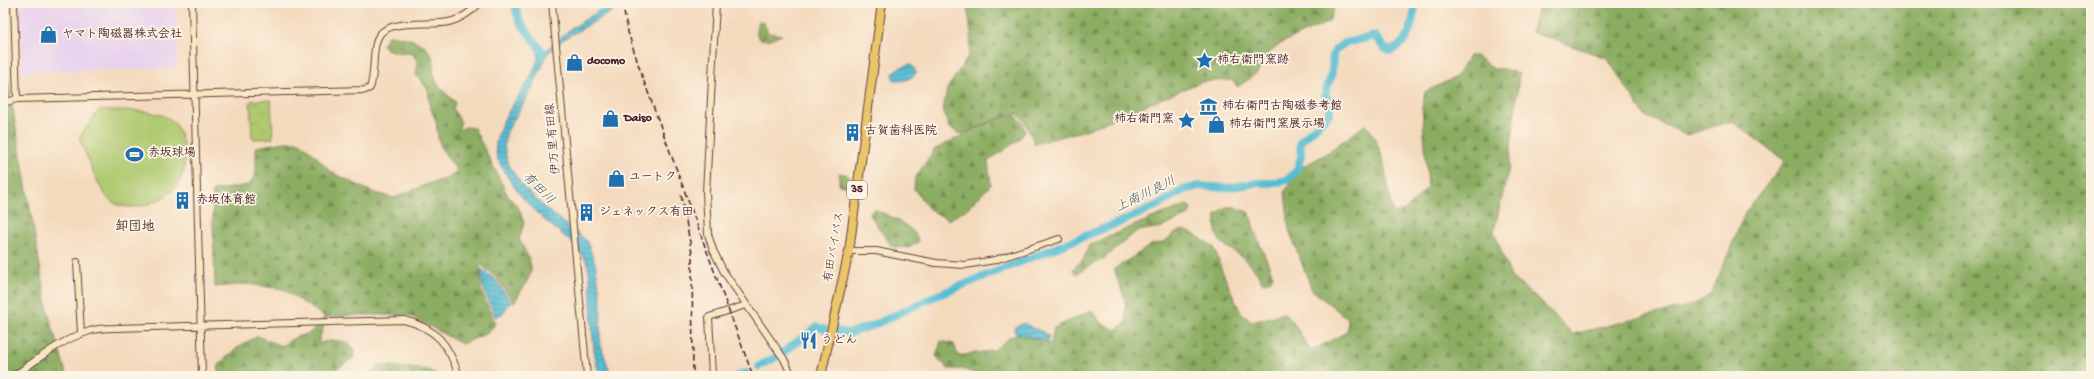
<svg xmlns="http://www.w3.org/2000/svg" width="2094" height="379" font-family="'Gochi Hand','Klee One',sans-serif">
  <defs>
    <pattern id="forest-firs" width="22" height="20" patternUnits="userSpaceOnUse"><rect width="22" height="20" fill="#8bad62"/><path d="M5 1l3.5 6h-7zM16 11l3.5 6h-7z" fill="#748c51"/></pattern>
    <pattern id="park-crowns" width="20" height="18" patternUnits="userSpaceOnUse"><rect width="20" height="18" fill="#afc96f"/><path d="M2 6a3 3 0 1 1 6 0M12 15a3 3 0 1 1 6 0" fill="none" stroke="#98ac60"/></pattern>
    <pattern id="water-rules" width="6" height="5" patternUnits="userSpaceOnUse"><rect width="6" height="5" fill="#55bdd3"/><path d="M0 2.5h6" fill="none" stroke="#4899ab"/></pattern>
  </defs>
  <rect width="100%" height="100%" fill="#fcf5e5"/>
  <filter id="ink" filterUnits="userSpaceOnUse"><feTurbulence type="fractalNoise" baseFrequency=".025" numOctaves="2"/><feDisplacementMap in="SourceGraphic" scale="8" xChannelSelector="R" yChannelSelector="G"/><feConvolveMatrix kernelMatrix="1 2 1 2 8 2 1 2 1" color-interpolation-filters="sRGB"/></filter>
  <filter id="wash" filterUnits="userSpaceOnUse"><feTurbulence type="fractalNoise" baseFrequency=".012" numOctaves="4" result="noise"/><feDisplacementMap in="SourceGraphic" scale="16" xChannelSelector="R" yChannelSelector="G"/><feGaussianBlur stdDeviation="0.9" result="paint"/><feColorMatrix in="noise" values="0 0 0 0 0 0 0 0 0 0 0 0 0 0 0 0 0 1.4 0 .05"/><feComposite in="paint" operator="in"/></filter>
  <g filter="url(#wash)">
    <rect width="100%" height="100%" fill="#f4dabd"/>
    <path fill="#e8d2ee" d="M 20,3 L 176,3 L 178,68 L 22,72 Z"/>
    <path fill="#afc96f" stroke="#7c744d" d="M 99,110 C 119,111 151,108 168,118 C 175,121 179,130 181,137 C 186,149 186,164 182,176 C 174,201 124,220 106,196 C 95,181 87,155 79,138 Z"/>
    <path fill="url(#forest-firs)" stroke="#6a6646" d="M 967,3 L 1336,3 L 1329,22 L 1283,42 L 1268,54 L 1257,73 L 1238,87 L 1231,80 L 1201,82 L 1089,129 L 1035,144 L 1025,122 L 1018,114 L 1007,115 L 960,134 L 949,128 L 943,110 L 947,89 L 969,55 L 971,34 Z
      M 1544,3 L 2091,3 L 2091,376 L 975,376 L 973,372 L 961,369 L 948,369 L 936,356 L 941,341 L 954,344 L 958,356 L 994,350 L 1009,338 L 1019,334 L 1051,344 L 1054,328 L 1092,310 L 1103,324 L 1116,330 L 1126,322 L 1125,299 L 1114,269 L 1153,244 L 1163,243 L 1175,233 L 1183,230 L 1192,233 L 1214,247 L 1222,271 L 1241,313 L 1252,322 L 1284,313 L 1293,322 L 1311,351 L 1347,332 L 1348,319 L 1312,290 L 1289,230 L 1285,191 L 1302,167 L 1324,155 L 1365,125 C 1383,139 1388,189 1393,212 L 1397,214 L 1407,208 L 1428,187 L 1422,107 L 1425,92 L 1456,77 L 1469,56 L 1476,56 L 1494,69 L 1505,69 L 1519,74 L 1509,168 L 1494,231 L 1511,277 L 1540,301 L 1573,334 L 1688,306 L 1704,299 L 1712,292 L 1745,213 L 1785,161 L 1732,121 L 1686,135 L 1644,115 L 1607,58 L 1531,32 L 1539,8 Z
      M 760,21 L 764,23 L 768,33 L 782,35 L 768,40 L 760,39 C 755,34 756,29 757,23 Z
      M 388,36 C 405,35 431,43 434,62 C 434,66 433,71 434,75 C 437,87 447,94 455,102 L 453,109 L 461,122 L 458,130 L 466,127 L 474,128 L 508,196 L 519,208 L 524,223 L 519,239 C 538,274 533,270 514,303 L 496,277 L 480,264 L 481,289 L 495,324 L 488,333 L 462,344 L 409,315 L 360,315 L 327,317 L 318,343 C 333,341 343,337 354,348 L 354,357 L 331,373 L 350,376 L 217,376 L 219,364 L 241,345 L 258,336 L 281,346 L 296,337 L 310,333 L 325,317 L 283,289 L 247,284 L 215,287 L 212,191 L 249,185 L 256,173 L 256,147 L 285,142 L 300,142 L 314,154 L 331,172 L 372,192 L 394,198 L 433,182 L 446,179 L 457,171 L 441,148 L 438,137 L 436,121 L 430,107 L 428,89 L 416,75 L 418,63 L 413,54 L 396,52 L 386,49 L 382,45 Z
      M 3,52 L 48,312 L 67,376 L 3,376 L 7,343 L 3,342 Z
      M 1006,116 L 1016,116 L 1023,123 L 1025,132 L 1016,142 L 988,161 L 991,185 L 967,209 L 949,220 L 929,209 L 914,189 L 915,178 L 934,150 L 970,131 Z
      M 839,173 C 847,174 851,176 853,183 L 849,187 L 839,185 Z
      M 1187,205 L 1191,208 L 1189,215 L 1163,227 L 1137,231 L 1103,259 L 1076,274 L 1073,269 L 1084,258 L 1089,245 L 1154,217 Z
      M 1226,207 L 1235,207 L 1250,213 L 1254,230 L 1273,276 L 1270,281 L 1263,283 C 1259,276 1254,268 1248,262 C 1229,244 1212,248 1216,215 Z
      M 874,209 C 885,214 919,228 918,242 L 908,248 L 892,247 L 870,215 L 870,212 Z
      M 379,365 L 430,370 L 437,376 L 368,376 Z"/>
    <path fill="url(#park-crowns)" stroke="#7c744d" d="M 253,100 L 271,100 L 273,138 L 254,139 L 252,137 L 250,102 Z"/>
    <path fill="url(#water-rules)" stroke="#506e7f" d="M 611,3 L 627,3 L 564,39 L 548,53 L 531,91 L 507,131 L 504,145 L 507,162 L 521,184 L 545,208 L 587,241 L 595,263 L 601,298 L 600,342 L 611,376 L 600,376 C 592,353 592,325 591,301 C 590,287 591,271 585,259 C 574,241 554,229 539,215 C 525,202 514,188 505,172 C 501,166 497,159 496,153 C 491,117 542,78 538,51 L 544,52 L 569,30 Z
      M 910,64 L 914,68 L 916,73 C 911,80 900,83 893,79 L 893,73 L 897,69 Z
      M 481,269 L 495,279 L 511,302 L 502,314 L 495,317 L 483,287 Z
      M 1024,323 C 1032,329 1042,330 1049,336 L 1048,342 L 1015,333 L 1014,328 Z"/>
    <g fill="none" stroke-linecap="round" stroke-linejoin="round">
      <path stroke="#55bdd3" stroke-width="8" d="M 514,3 L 520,22 L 544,54
        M 836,331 L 850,333 L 874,325 L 933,297 L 1125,220 L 1160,204 L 1183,190 L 1199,186 L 1226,188 L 1257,183 L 1272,183 L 1287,180 L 1297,170 L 1301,156 L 1300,142 L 1330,113 L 1330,102 L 1325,95 L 1332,72 L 1333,54 L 1336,49 L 1345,43 L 1375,36 L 1384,48 L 1390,51 C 1412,42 1412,22 1416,3
        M 759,366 L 780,355 L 817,327 L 824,329
        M 737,376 L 746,373"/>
    </g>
  </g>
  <g filter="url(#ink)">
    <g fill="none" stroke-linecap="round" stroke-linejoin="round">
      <defs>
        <path id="secondary" d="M 14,3 L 17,99
          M 192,3 L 202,376
          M 552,3 L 587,376
          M 716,3 L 706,192 L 708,234 L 713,250 L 724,272 L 784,359 L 792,376
          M 3,103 L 17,99 L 365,90 L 370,88 C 376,73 371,46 380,34 C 392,19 431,26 449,22 C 462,19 471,12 480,3
          M 849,251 L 876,251 L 936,263 L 965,265 L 995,260 L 1059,239
          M 77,262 L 81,334
          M 14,376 C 38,359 62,339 90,331 C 98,328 107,328 115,328 L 404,320 C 437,328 449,345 459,376
          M 712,376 L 709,317 L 746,305"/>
        <path id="highway" d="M 821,376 L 849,251 L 882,3"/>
      </defs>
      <use href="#secondary" stroke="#643b41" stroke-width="8"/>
      <use href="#highway" stroke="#643b41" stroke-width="10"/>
      <use href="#secondary" stroke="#f7e8c3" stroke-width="6"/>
      <use href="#highway" stroke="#eac669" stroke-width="8"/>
      <path stroke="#4a1f2b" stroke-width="1.5" stroke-dasharray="6 3" stroke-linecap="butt" d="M 622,3 L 628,32 L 642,76 L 753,376
        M 681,195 L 692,253 L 693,376"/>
    </g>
  </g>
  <defs>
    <symbol id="shop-bare" viewBox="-9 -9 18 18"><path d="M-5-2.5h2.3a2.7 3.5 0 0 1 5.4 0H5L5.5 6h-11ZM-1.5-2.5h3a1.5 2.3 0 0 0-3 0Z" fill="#1f6fb2" stroke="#fcf5e5" stroke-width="2.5" paint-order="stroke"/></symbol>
    <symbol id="sight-bare" viewBox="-9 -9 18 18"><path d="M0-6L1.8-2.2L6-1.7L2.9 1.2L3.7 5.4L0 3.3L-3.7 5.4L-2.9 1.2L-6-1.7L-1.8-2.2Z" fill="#1f6fb2" stroke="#fcf5e5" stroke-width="2.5" paint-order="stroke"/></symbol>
    <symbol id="museum-bare" viewBox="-9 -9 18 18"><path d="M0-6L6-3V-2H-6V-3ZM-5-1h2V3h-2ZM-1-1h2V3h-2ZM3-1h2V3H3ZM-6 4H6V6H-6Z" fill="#1f6fb2" stroke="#fcf5e5" stroke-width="2.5" paint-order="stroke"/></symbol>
    <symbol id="building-bare" viewBox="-9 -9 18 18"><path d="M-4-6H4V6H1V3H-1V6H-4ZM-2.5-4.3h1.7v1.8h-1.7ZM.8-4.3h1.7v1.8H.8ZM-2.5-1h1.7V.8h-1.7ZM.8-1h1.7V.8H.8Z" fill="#1f6fb2" stroke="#fcf5e5" stroke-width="2.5" paint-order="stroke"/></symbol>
    <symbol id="stadium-bare" viewBox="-9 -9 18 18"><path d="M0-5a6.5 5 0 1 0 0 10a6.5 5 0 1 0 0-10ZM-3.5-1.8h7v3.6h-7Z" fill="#1f6fb2" stroke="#fcf5e5" stroke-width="2.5" paint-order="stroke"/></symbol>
    <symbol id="restaurant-bare" viewBox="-9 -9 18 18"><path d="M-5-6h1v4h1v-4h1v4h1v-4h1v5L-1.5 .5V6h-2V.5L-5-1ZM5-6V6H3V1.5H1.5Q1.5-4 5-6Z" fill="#1f6fb2" stroke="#fcf5e5" stroke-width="2.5" paint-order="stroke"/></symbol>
  </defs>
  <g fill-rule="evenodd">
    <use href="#shop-bare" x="36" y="22" width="25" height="25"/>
    <use href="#sight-bare" x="1192" y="48" width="25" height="25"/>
    <use href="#shop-bare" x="562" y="50" width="25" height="25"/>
    <use href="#museum-bare" x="1196" y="94" width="25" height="25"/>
    <use href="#shop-bare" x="598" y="106" width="25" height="25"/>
    <use href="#sight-bare" x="1174" y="108" width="25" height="25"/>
    <use href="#shop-bare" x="1204" y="112" width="25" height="25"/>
    <use href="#building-bare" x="840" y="120" width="25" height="25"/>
    <use href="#stadium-bare" x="122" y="142" width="25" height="25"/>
    <use href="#shop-bare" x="604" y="166" width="25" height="25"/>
    <use href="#building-bare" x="170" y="188" width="25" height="25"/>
    <use href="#building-bare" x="574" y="200" width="25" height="25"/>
    <use href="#restaurant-bare" x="796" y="328" width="25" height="25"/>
  </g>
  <g text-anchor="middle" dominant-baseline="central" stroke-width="3.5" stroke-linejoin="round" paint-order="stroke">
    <rect fill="#fcf5e5" stroke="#7f5f63" stroke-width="1" x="847" y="181" width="20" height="18" rx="3"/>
    <g font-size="11" font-weight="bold" fill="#4a1f2b">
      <text x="857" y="190">35</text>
    </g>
    <g font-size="12" font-weight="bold" fill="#4a1f2b" stroke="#fcf5e5" text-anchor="start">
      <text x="62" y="35">ヤマト陶磁器株式会社</text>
      <text x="1217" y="61">柿右衛門窯跡</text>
      <text x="587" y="62">docomo</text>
      <text x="1222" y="107">柿右衛門古陶磁参考館</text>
      <text x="624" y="119">Daiso</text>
      <text x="1174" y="120" text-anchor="end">柿右衛門窯</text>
      <text x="1229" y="125">柿右衛門窯展示場</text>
      <text x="865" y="132">古賀歯科医院</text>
      <text x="148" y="154">赤坂球場</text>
      <text x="629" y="178">ユートク</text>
      <text x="196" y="201">赤坂体育館</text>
      <text x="599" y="213">ジェネックス有田</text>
      <text x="821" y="341">うどん</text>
    </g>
    <g font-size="12" fill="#4a1f2b" stroke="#fcf5e5">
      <text transform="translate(554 139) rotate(-95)">伊万里有田線</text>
      <text transform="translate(835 247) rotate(-80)">有田バイパス</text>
    </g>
    <g font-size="13" font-style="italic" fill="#4e5666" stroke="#fcf5e5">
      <text transform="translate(538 189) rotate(45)">有田川</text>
      <text transform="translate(1146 195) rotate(-26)">上南川良川</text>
    </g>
    <g font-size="13" font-weight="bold" fill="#4a1f2b" stroke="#fcf5e5">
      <text x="135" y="227">卸団地</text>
    </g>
  </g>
  <rect width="2094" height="379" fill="none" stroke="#fcf5e5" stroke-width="16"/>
</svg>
